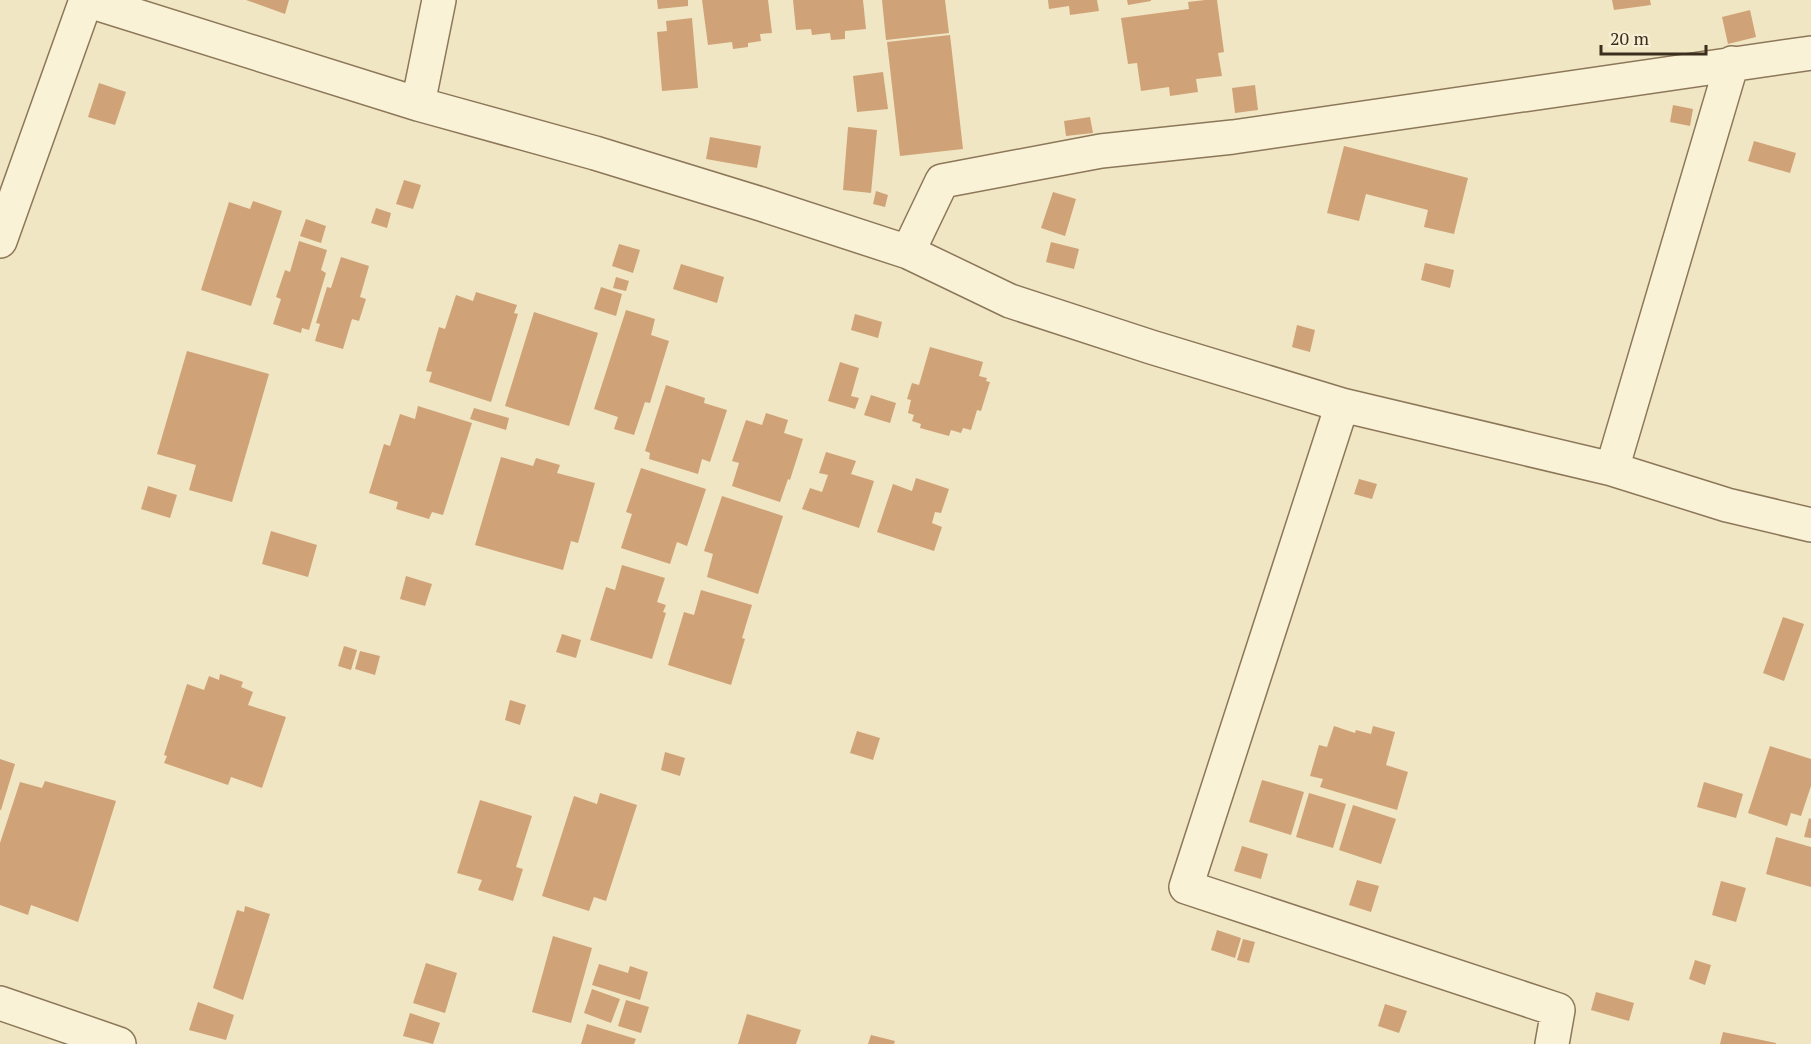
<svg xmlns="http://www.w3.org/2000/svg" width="1811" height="1044" font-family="'PT Serif',serif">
  <rect width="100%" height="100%" fill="#f0e6c3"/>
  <path fill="#d0a277" d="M 246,0 L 289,0 L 285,14 Z
    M 657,0 L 688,0 L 688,6 L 658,9 Z
    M 702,0 L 768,0 L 772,33 L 760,34 L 761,41 L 748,43 L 748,47 L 733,49 L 732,42 L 708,45 Z
    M 793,0 L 863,0 L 866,29 L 845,31 L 845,39 L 831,40 L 830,33 L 812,35 L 811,29 L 796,30 Z
    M 882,0 L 945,0 L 949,33 L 886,40 Z
    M 1048,0 L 1097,0 L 1099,11 L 1070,15 L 1069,6 L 1049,9 Z
    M 1127,0 L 1151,0 L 1151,1 L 1128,5 Z
    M 1205,0 L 1217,0 L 1224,52 L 1218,53 L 1222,76 L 1196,79 L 1198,92 L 1170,96 L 1169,87 L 1141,91 L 1137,63 L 1128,64 L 1121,18 L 1189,9 L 1188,2 Z
    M 1612,0 L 1650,0 L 1651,5 L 1614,10 Z
    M 1750,10 L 1756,37 L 1728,44 L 1722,17 Z
    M 692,18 L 698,88 L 662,91 L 657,32 L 667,31 L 666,21 Z
    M 950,35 L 963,149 L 900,156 L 887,42 Z
    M 883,72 L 888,109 L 857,112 L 853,76 Z
    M 99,83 L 126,92 L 115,125 L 88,117 Z
    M 1255,85 L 1258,110 L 1235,113 L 1232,88 Z
    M 1673,105 L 1693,109 L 1690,126 L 1670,122 Z
    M 1090,117 L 1093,133 L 1066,136 L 1064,121 Z
    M 848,127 L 877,130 L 871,193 L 843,190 Z
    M 710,137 L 761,146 L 757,168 L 706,159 Z
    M 1754,141 L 1796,153 L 1790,173 L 1748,161 Z
    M 1344,146 L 1468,178 L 1454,234 L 1424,227 L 1428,210 L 1366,194 L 1359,221 L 1327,213 Z
    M 404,180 L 421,185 L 413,209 L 396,204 Z
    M 876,191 L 888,195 L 885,207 L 873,204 Z
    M 1053,192 L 1076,199 L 1065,236 L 1041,228 Z
    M 253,201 L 282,211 L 251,306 L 201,290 L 229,202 L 250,209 Z
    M 376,208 L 391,213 L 387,228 L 371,223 Z
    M 306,219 L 326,226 L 321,243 L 300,236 Z
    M 299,241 L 327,250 L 321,270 L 326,273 L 309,330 L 302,328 L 301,333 L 273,324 L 281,299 L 276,297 L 285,270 L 290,272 Z
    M 1051,242 L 1079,249 L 1074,269 L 1046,262 Z
    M 619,244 L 640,250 L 633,273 L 612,266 Z
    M 341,257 L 369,266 L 360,297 L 366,299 L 359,321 L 352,319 L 343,349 L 315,341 L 320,324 L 316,323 L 327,287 L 331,288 Z
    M 1425,263 L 1454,270 L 1450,288 L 1421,280 Z
    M 681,264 L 724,277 L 717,303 L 673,289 Z
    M 616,277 L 629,281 L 626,291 L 613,288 Z
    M 601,287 L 622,294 L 616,316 L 594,309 Z
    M 476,292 L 517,305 L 514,313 L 518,314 L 491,402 L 429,382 L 432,372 L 426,371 L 439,327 L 445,329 L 456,295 L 473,301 Z
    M 626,310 L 655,319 L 651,335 L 669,341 L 650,403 L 645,402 L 634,435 L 614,429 L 618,417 L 594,409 Z
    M 534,312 L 598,333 L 569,426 L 505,406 Z
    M 855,314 L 882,322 L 878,338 L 851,330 Z
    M 1297,325 L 1315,330 L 1310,352 L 1292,347 Z
    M 930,347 L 983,362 L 979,376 L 987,378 L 986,381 L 990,382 L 981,411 L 977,410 L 971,430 L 963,428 L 961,433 L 951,430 L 949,436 L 920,428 L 921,424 L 912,421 L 914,415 L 908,413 L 911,400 L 907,399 L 912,383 L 919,385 Z
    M 187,351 L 269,374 L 232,502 L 189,490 L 196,465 L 157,454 Z
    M 840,362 L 859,368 L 851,396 L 859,398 L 855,409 L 828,401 Z
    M 666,385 L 705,398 L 704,403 L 727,410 L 710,462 L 702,459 L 698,474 L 649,459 L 650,453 L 645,451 Z
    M 871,395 L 896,403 L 890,423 L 864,415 Z
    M 418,406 L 472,423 L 443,515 L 432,512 L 429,519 L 396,509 L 398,502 L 369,493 L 384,444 L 390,446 L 400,414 L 415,419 Z
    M 474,408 L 509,418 L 506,430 L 470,419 Z
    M 766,413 L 788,420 L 784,433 L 803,439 L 790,480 L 788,479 L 780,502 L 732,486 L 739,463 L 732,461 L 746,420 L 762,425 Z
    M 826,452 L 856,461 L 851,474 L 874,481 L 859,528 L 802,509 L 810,488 L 822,492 L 828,475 L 819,473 Z
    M 501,457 L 533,466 L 536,458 L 560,465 L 557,473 L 595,483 L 578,543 L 571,541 L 563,570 L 475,545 Z
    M 641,468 L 706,489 L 687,546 L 677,542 L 670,564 L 621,548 L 632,514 L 626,512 Z
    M 916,478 L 949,489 L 941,513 L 935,512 L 932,523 L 942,527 L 934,551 L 877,532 L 893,484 L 912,491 Z
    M 1359,479 L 1377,484 L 1372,499 L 1354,494 Z
    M 148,486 L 177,495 L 170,518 L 141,509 Z
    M 722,496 L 783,516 L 758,594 L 707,577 L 713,554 L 704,551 Z
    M 271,531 L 317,545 L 308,577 L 262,564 Z
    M 622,565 L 665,578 L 657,602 L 666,605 L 663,612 L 666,613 L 652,659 L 590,640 L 606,587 L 615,590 Z
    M 406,576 L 432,584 L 425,606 L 400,599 Z
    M 701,590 L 752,605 L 742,638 L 745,639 L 731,685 L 668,665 L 684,612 L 694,615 Z
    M 1783,617 L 1804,624 L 1784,681 L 1763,673 Z
    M 562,634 L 581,640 L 576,658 L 556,652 Z
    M 344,646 L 357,650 L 351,670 L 338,666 Z
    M 360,651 L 380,656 L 375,675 L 355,669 Z
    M 220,674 L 243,682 L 241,687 L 253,692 L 248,705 L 286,717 L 262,788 L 231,777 L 228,785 L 164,763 L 167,756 L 164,755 L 187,684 L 204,690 L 209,676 L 219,680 Z
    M 510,700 L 526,705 L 520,725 L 505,720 Z
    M 1334,726 L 1355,733 L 1356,730 L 1371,734 L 1373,726 L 1395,732 L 1386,765 L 1408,772 L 1397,810 L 1320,787 L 1323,779 L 1310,776 L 1319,745 L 1327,747 Z
    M 857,731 L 880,738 L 873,760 L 850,753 Z
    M 1770,746 L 1811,759 L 1811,786 L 1801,816 L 1791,813 L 1787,826 L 1748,813 Z
    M 665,752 L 685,758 L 680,776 L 661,770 Z
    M 0,759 L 15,764 L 1,810 L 0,810 Z
    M 1262,780 L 1304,792 L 1291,835 L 1249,822 Z
    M 45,781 L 116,801 L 78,922 L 31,905 L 28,915 L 0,905 L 0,843 L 20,782 L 42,788 Z
    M 1704,782 L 1743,794 L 1736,818 L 1697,807 Z
    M 600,793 L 637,805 L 606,901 L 594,897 L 589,911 L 542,896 L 574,796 L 597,804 Z
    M 1309,793 L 1346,804 L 1333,848 L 1296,837 Z
    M 480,800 L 532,816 L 516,867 L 523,869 L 513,901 L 478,890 L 482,880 L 457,873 Z
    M 1353,805 L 1396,819 L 1381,864 L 1339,850 Z
    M 1809,818 L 1811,819 L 1811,838 L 1804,837 Z
    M 1776,837 L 1811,847 L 1811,887 L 1766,874 Z
    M 1242,846 L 1268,854 L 1261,879 L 1234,871 Z
    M 1357,880 L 1379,886 L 1371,912 L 1349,905 Z
    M 1721,881 L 1746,888 L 1736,922 L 1712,915 Z
    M 245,906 L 270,914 L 243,1000 L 213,988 L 237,910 L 244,912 Z
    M 1217,930 L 1241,938 L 1235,958 L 1211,950 Z
    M 553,936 L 592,948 L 571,1023 L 532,1012 Z
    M 1243,939 L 1255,942 L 1249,963 L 1237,960 Z
    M 1695,960 L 1711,965 L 1705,985 L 1689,979 Z
    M 426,963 L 457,973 L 445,1013 L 413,1003 Z
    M 599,964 L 628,973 L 630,966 L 648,972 L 640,1000 L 592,985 Z
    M 592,989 L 620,999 L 611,1023 L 584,1013 Z
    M 1596,992 L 1634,1003 L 1629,1021 L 1591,1010 Z
    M 626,1000 L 649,1007 L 641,1033 L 618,1026 Z
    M 198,1002 L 234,1015 L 226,1040 L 189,1030 Z
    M 1385,1004 L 1407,1011 L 1399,1033 L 1378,1026 Z
    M 410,1013 L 440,1023 L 433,1044 L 403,1036 Z
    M 747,1014 L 801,1030 L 796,1044 L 738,1044 Z
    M 587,1024 L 636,1039 L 634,1044 L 581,1044 Z
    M 1723,1032 L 1776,1043 L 1776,1044 L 1720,1044 Z
    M 871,1035 L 895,1041 L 894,1044 L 868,1044 Z"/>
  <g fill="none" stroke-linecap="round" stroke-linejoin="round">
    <defs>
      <path id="minor" d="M 418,104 L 439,0
        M 0,241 L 86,0 L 418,104 L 595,153 L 761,204 L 908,252 L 1010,301 L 1151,347 L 1342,405 L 1612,469 L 1727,505 L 1811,525
        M 908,252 L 942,181 L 1101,151 L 1233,137 L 1811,53
        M 1342,405 L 1186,887 L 1558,1010 L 1552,1044
        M 1612,469 L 1732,63
        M 0,1003 L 119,1044"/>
    </defs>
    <use href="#minor" stroke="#8c7759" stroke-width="36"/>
    <use href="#minor" stroke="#faf2d7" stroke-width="33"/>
  </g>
  <path d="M1601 45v9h105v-9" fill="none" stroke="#3b2e1e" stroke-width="3"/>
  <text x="1610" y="45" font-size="18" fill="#3b2e1e" stroke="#f7efd3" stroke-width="4.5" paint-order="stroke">20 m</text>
</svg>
